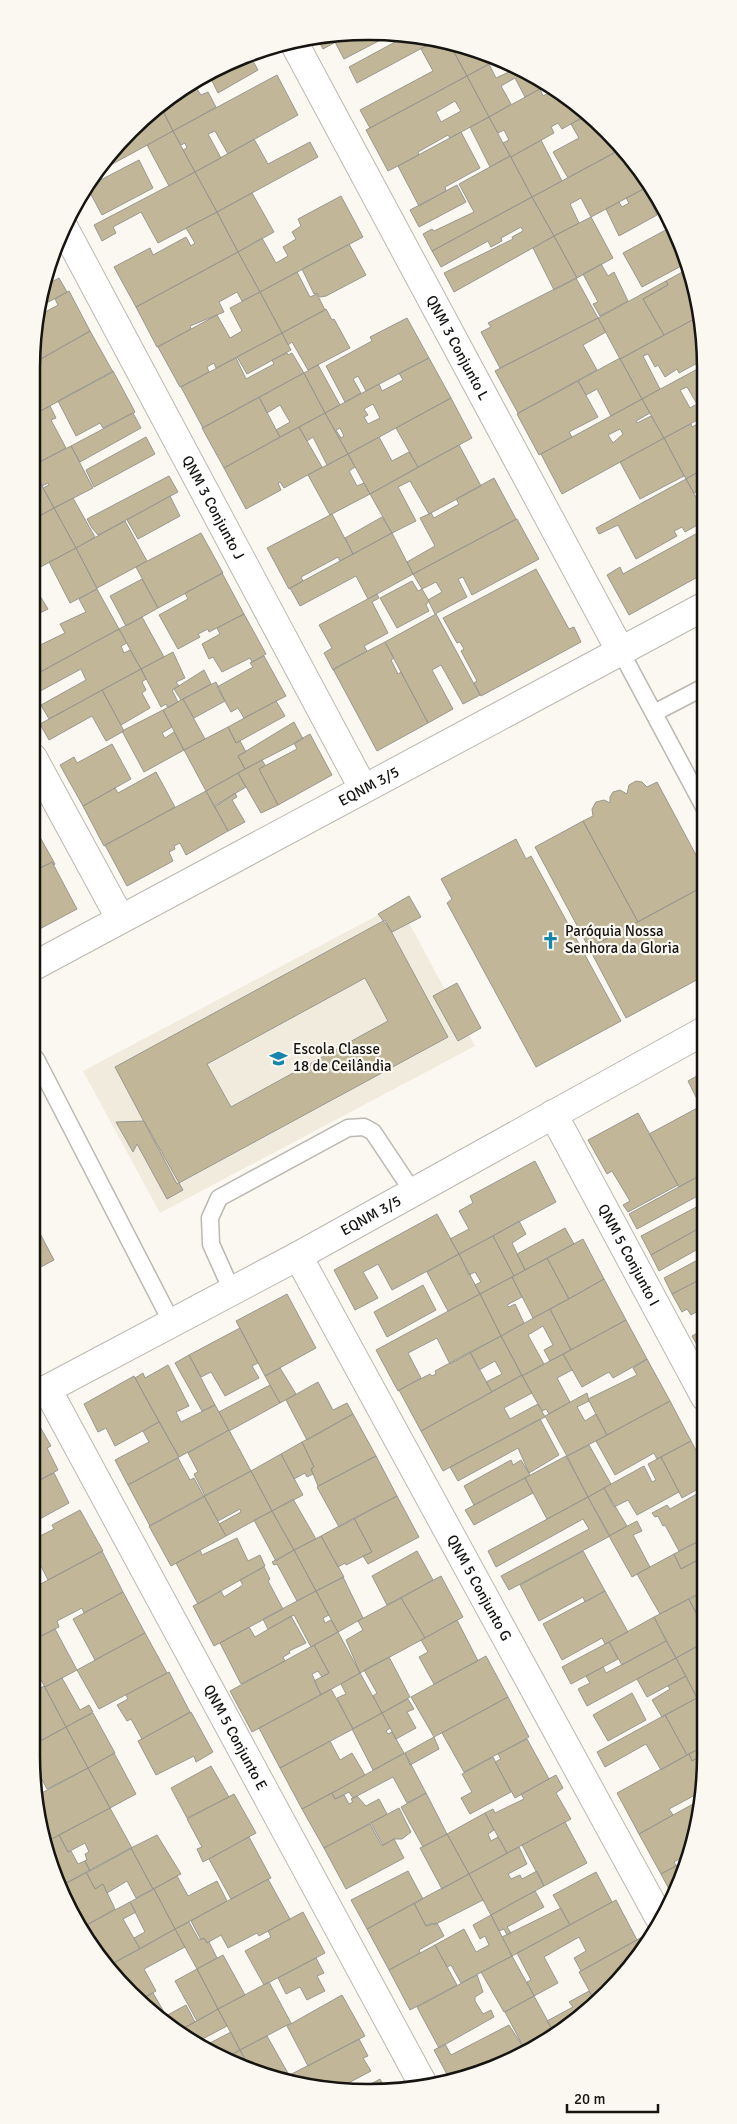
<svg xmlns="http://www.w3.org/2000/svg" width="737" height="2124" font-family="Signika,sans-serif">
  <rect width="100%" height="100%" fill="#faf8f0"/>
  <path fill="#f0ebdc" d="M 399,904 L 475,1046 L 160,1213 L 83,1071 Z"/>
  <path fill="#c1b798" stroke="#9a9790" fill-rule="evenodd" d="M 352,33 L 323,49 L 316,36 L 324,34 Z
    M 352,33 L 390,32 L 394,33 L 344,59 L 335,42 Z
    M 408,35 L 437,40 L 357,83 L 349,67 Z
    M 437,40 L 448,41 L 467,76 L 370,128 L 360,110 L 433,71 L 421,49 Z
    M 448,41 L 456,43 L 496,60 L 467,76 Z
    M 249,54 L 258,70 L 218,93 L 211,79 L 214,77 L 211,71 Z
    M 489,64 L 496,78 L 511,71 L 507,64 L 537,77 L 547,85 L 525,97 L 515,78 L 501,86 L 511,104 L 489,117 L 467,76 Z
    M 277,75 L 298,115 L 228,154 L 215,131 L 208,134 L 221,158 L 195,172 L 183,150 L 187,148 L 185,143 L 181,145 L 173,131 Z
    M 467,76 L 489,117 L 450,138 L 448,135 L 418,152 L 419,155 L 388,171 L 366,130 ZM 455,101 L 461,111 L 441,122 L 436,112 Z
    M 192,82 L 201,95 L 208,92 L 216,107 L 173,131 L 160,105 Z
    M 540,89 L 543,96 L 554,90 L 585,116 L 562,129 L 558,123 L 551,127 L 554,133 L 511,157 L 503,143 L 509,140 L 504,130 L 498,133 L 489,117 Z
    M 160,105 L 173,131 L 94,174 L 101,163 L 140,125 L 139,123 L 146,115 Z
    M 585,116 L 623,148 L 568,178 L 553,152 L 579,138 L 571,124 Z
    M 489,117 L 510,156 L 490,167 L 470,127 Z
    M 173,131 L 195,172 L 169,186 L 147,145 Z
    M 461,132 L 480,168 L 445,187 L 446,191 L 419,206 L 398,166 Z
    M 254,139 L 268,164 L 310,142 L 318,157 L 217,212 L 195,172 Z
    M 541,140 L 562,181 L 532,197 L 511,157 Z
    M 623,148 L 649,186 L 591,217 L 581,198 L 570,204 L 579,223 L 554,236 L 532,197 Z
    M 510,156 L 532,197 L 432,251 L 423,234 L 432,229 L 434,231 L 474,212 L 459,184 Z
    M 139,160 L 153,188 L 102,215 L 87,187 Z
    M 195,172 L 217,212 L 158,243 L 141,212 L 113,227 L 116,233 L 102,241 L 94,225 Z
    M 457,185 L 466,202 L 419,227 L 410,210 Z
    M 644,189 L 657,215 L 619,236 L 606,209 L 619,202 L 622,207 L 629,203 L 626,198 Z
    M 252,193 L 274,232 L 238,252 L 217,212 Z
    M 341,196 L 363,237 L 260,292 L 238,252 L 262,238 L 276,263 L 288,256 L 283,247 L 296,239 L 292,232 L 301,226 L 298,219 Z
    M 532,197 L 554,236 L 454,292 L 444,273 L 513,239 L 512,237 L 523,231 L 521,227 L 501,238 L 502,241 L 491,247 L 488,241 L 441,267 L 432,251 Z
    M 217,212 L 238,252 L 136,307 L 114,267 L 150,248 L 153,255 L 186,237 L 191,246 L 195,243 L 186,228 Z
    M 591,217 L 613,258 L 577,278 L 554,236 Z
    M 673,226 L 685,264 L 642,287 L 623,253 Z
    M 554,236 L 577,278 L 554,290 L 533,248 Z
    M 349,244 L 366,275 L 326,296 L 320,297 L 317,293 L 314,294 L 302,269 Z
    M 238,252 L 260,292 L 242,301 L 237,292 L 219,302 L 224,312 L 190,326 L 191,329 L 157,347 L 136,307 Z
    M 601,264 L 608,276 L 614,272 L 628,301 L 600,316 L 593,304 L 598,302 L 583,274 Z
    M 686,270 L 700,316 L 664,335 L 643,299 L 668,285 L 666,281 Z
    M 297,272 L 310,297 L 317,294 L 325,310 L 282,333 L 260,292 Z
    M 59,278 L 67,292 L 39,307 L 42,287 Z
    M 576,278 L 598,318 L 500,368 L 481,332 L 491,327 L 488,323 Z
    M 666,281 L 668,285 L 643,299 L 664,335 L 620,359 L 598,318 Z
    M 69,291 L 90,331 L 32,364 L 38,316 L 58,305 L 55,299 Z
    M 260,292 L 282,333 L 216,368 L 214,363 L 207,367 L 209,372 L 180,387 L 158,347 L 217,315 L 230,338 L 242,331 L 230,308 Z
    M 326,309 L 332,320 L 334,319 L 350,348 L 308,370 L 292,342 L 288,345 L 282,333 Z
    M 700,316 L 703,324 L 703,360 L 679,373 L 677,369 L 665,377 L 658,365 L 655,367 L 648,354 L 643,356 L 660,389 L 642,399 L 620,359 Z
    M 407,318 L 429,358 L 366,391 L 358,376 L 353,379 L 361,393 L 345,402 L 326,366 L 372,341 L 370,337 Z
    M 598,318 L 606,332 L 583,345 L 597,370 L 518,413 L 495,371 Z
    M 90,331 L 113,372 L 31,416 L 32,364 Z
    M 282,333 L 291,350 L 247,374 L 237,357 Z
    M 287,353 L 288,355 L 292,353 L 304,373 L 203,428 L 181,387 L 236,358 L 246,379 L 274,364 L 272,360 Z
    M 429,358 L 451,398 L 348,454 L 325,413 L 379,384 L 382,391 L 403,380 L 399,373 ZM 373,404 L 380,418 L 368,424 L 364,417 L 368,415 L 364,409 ZM 340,428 L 344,436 L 341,438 L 336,430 Z
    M 620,358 L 642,399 L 611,416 L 597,389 L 586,395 L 578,381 Z
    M 318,365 L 340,405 L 325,413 L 304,373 Z
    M 703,366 L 703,417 L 664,438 L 642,399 ZM 687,387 L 697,404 L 690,408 L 680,390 Z
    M 113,371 L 135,412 L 103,428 L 100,423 L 76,436 L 58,401 Z
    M 304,373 L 325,413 L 280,437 L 276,430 L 290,422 L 280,405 L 267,413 L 259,397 Z
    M 578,381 L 598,417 L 569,432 L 572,437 L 539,455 L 517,414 Z
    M 259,397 L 280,437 L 224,468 L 202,428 Z
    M 451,398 L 472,438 L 418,467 L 396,428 Z
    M 642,399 L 650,413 L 636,421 L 637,423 L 651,416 L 664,438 L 562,494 L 541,454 ZM 620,429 L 623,434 L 613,443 L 608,435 Z
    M 50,406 L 56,418 L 51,420 L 66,448 L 32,466 L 31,416 Z
    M 133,413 L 141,428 L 80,462 L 71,446 Z
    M 325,413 L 348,454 L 327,465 L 313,437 L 307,441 L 299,427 Z
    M 703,421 L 703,469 L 686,479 L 664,438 L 691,424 L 692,427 Z
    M 299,427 L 322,467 L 284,488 L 280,482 L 278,483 L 281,490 L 246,509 L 224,468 Z
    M 146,437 L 155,454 L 94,487 L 86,470 Z
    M 379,437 L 392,461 L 409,452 L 418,467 L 370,494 L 348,454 Z
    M 664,438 L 684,476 L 640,499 L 620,462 Z
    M 459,445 L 481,486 L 429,514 L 410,481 L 398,487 L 416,521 L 392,533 L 370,494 Z
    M 71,446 L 93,488 L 54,508 L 43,488 L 49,485 L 48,483 L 42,486 L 32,466 Z
    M 348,454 L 355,467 L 349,471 L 357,486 L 364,483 L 370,494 L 330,515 L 308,475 Z
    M 32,467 L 54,508 L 32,520 Z
    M 703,469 L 703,501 L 698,491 L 694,493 L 686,479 Z
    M 169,476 L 178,492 L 98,535 L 92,528 L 87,519 Z
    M 494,478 L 516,519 L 413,574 L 407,562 L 435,546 L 420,518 L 431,513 L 434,518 L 459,504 L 456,499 Z
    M 686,479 L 703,510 L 703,522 L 685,532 L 682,527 L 674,531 L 677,536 L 636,559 L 618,525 L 599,534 L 596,528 Z
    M 170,496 L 180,516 L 138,539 L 127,520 Z
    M 73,498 L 95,537 L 76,548 L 54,508 Z
    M 54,508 L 76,548 L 33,571 L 32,520 Z
    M 332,514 L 353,554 L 340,561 L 338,557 L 301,577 L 303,581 L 289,589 L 267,548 Z
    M 382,517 L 392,533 L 353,554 L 345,538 Z
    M 517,519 L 539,559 L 472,595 L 463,577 L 458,579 L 467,597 L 435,614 L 428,600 L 442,592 L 436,582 L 422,589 L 413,574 Z
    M 125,521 L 147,561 L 97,588 L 76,548 Z
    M 703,530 L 703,574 L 629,615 L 607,575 L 620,567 L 623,574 Z
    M 201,533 L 223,573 L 158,608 L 136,567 Z
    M 392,533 L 413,574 L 368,599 L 356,576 L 300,606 L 290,588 Z
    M 76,548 L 97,589 L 70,603 L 49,562 Z
    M 536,569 L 569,629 L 574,627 L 581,642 L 481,696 L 474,683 L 477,681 L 461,651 L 464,649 L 460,642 L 457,643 L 443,618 Z
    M 222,573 L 244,614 L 209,632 L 208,629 L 198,634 L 200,637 L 178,649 L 159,615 L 188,599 L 185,593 Z
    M 142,579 L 158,608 L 126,626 L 110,596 Z
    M 412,581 L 418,591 L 422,589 L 429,601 L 426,605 L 429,611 L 397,628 L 380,598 Z
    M 32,583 L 48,609 L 32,617 Z
    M 97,589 L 119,629 L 33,676 L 32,649 L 65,633 L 60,624 L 86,612 L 79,599 Z
    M 377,594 L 379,598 L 372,602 L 388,633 L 364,646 L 367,651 L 333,670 L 324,653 L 332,648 L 319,625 Z
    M 244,614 L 266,654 L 252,662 L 250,658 L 222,672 L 213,657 L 209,659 L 202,644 L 220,634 L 217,628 Z
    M 436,614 L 480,695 L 463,704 L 441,665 L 432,670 L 453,709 L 428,723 L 385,642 Z
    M 142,617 L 164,657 L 141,669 L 119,629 Z
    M 119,629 L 127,643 L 121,646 L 124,653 L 130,650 L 141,669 L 49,719 L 41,705 L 86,680 L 81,669 L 33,695 L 33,676 Z
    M 385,642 L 394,658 L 391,660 L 398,674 L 401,672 L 428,723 L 377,751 L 333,669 Z
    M 173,652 L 185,678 L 176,682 L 179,686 L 172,690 L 178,702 L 168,708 L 166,704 L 161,707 L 141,669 Z
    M 264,656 L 286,696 L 244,718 L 238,708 L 231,712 L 217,687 L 253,667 L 250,663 Z
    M 141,669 L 146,679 L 142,682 L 146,690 L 142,693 L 150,708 L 121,725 L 102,690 Z
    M 204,670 L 211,684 L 181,700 L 174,689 Z
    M 216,682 L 225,701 L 194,718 L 183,699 Z
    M 102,690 L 124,731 L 106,741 L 92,716 L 49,740 L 40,724 Z
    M 183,699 L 205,739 L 184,750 L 163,710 Z
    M 276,701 L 285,716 L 236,743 L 228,727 Z
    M 163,710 L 172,727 L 162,733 L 165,738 L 174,732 L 184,750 L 144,772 L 122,731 Z
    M 294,722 L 303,739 L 245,769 L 238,756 Z
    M 228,727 L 236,743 L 240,741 L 246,752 L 238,756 L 245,769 L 206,791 L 184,750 Z
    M 310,734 L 332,775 L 278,805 L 259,769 L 297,749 L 294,743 Z
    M 112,744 L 131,779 L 83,806 L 60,765 L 74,757 L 77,763 Z
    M 262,760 L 265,765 L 259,769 L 278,805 L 261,813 L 238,773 Z
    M 156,772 L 175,807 L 104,846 L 83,806 L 115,788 L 118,793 Z
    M 238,773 L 246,787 L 214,806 L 206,791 Z
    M 636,781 L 642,782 L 647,787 L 657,782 L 704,870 L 704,886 L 638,922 L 583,821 L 593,816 L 592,809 L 596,802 L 604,800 L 610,803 L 610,797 L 613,792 L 620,790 L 627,794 L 629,785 Z
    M 206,791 L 228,831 L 186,855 L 180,843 L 174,846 L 175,849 L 169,852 L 173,861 L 127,886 L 105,845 Z
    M 235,793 L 237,797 L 232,800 L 245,822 L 228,831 L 215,807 Z
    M 583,821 L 638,922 L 589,948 L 535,847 Z
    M 36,830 L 55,864 L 54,865 L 52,862 L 40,868 L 33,857 L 33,832 Z
    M 516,839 L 526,859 L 531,856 L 621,1021 L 536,1067 L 447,903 L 452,899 L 441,879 Z
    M 52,862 L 77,909 L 34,932 L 33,872 Z
    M 704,886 L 704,976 L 626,1018 L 589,948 Z
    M 409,896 L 421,917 L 392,932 L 378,914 Z
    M 385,920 L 448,1037 L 177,1184 L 115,1067 ZM 365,978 L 388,1021 L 231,1107 L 207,1064 Z
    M 457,983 L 481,1028 L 458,1041 L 433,996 Z
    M 704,1072 L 704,1113 L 688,1081 Z
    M 701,1106 L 704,1113 L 705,1173 L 679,1187 L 649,1134 Z
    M 638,1113 L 678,1185 L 628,1212 L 623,1205 L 630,1201 L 612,1171 L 607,1174 L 588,1140 Z
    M 144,1121 L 183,1190 L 167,1199 L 137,1144 L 133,1152 L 116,1122 Z
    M 535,1161 L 556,1202 L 459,1254 L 450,1239 L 469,1229 L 459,1211 L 473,1203 L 470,1196 Z
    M 705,1173 L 705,1185 L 699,1176 Z
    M 697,1177 L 705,1192 L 637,1229 L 629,1214 Z
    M 704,1203 L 705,1225 L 651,1255 L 641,1236 Z
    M 437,1214 L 459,1254 L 392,1290 L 378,1264 L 371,1268 L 363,1272 L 378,1298 L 355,1310 L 334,1270 Z
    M 519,1221 L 526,1234 L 512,1243 L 525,1270 L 514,1276 L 493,1236 Z
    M 35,1224 L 54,1260 L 35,1270 Z
    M 705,1225 L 705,1245 L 659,1271 L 651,1255 Z
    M 565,1228 L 574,1244 L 525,1270 L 517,1254 Z
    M 493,1236 L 514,1276 L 480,1294 L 475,1285 L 481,1282 L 475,1272 L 469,1275 L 459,1254 Z
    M 583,1239 L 604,1279 L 569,1299 L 547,1258 Z
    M 459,1254 L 480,1294 L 448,1311 L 427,1272 Z
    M 705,1256 L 705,1277 L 672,1294 L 664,1278 Z
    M 547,1258 L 569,1299 L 533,1318 L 512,1277 Z
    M 512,1277 L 522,1297 L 507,1305 L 509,1307 L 515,1304 L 524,1323 L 501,1336 L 480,1294 Z
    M 705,1277 L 705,1307 L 691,1315 L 687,1309 L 682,1312 L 672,1294 Z
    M 604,1279 L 626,1320 L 571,1350 L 550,1309 Z
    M 423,1285 L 436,1310 L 387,1337 L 374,1312 Z
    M 287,1294 L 316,1348 L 265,1376 L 236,1321 Z
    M 480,1294 L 501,1336 L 450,1364 L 437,1338 L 408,1353 L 421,1378 L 398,1391 L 376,1350 Z
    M 550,1309 L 571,1350 L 550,1361 L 544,1350 L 553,1345 L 543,1326 L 528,1335 L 544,1364 L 522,1376 L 501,1336 Z
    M 626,1320 L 647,1359 L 613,1378 L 609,1372 L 582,1387 L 563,1354 Z
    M 240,1328 L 258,1363 L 252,1366 L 259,1378 L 225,1396 L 211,1372 L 201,1377 L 189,1355 Z
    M 705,1329 L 705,1359 L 692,1336 Z
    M 501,1336 L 522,1375 L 492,1392 L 486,1382 L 502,1374 L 495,1361 L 479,1370 L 470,1352 Z
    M 470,1352 L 492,1392 L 421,1431 L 399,1390 L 430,1374 L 432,1376 L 436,1374 L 435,1371 Z
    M 563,1354 L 572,1370 L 557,1378 L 570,1402 L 549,1414 L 546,1409 L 542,1411 L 522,1376 Z
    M 189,1355 L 215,1405 L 202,1411 L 175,1363 Z
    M 647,1359 L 670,1401 L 607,1435 L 588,1399 L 637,1375 L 633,1368 Z
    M 168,1365 L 189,1406 L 176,1412 L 181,1422 L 215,1405 L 229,1430 L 179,1457 L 135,1378 L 143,1373 L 145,1378 Z
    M 280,1368 L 296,1394 L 280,1403 L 265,1376 Z
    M 522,1375 L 532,1393 L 504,1408 L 510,1419 L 538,1404 L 545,1417 L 443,1471 L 421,1431 Z
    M 134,1376 L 159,1422 L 115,1446 L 106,1428 L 98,1432 L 84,1404 Z
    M 318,1382 L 333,1410 L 347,1403 L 353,1414 L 307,1440 L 286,1400 Z
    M 270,1385 L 280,1403 L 229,1431 L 219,1412 Z
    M 587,1393 L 589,1401 L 577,1407 L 585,1421 L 596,1414 L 607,1435 L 567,1456 L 545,1416 Z
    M 670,1401 L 691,1441 L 657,1459 L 654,1453 L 615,1475 L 596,1441 Z
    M 353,1414 L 376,1456 L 318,1486 L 311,1469 L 314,1467 L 302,1442 Z
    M 540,1419 L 559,1455 L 529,1473 L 518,1448 L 458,1481 L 450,1467 Z
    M 159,1422 L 179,1457 L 128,1485 L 115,1460 L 149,1442 L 143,1431 Z
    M 39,1425 L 51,1446 L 47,1448 L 58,1470 L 36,1482 L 36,1427 Z
    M 229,1430 L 251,1471 L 205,1496 L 194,1474 L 198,1472 L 188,1453 Z
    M 691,1441 L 705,1467 L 705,1485 L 682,1498 L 661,1457 Z
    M 302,1442 L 314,1467 L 311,1469 L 313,1474 L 307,1477 L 305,1473 L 294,1479 L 281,1454 Z
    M 589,1445 L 611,1484 L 588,1497 L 567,1456 Z
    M 281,1454 L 303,1495 L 272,1511 L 251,1471 Z
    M 376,1456 L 397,1496 L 339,1527 L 317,1487 Z
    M 566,1456 L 588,1497 L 547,1519 L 525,1478 Z
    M 661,1457 L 679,1492 L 637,1515 L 628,1500 L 614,1507 L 604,1488 L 644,1466 L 652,1482 L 656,1480 L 648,1464 Z
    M 178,1458 L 190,1480 L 194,1478 L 204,1497 L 150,1526 L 128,1485 Z
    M 511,1460 L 513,1465 L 521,1460 L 530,1475 L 474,1505 L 464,1486 Z
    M 251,1471 L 272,1511 L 226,1536 L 219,1524 L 241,1512 L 240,1509 L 218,1521 L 204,1496 Z
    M 54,1473 L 69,1503 L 36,1521 L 36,1482 Z
    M 525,1478 L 533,1493 L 474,1525 L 465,1510 Z
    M 604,1488 L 627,1526 L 609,1536 L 588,1497 Z
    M 704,1490 L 705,1538 L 679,1551 L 665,1525 L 663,1526 L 658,1516 L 655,1517 L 652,1513 L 667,1505 L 670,1509 Z
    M 204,1496 L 226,1536 L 171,1566 L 149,1526 Z
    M 397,1496 L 419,1537 L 368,1564 L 363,1556 L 372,1552 L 354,1518 Z
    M 588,1497 L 610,1536 L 509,1590 L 501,1576 L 589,1529 L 583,1519 L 496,1567 L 488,1551 Z
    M 293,1499 L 316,1539 L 294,1550 L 272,1511 Z
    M 80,1510 L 103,1551 L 48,1580 L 37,1558 L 36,1538 L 54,1529 L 52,1525 Z
    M 272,1511 L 294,1550 L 276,1561 L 254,1520 Z
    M 354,1518 L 372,1552 L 346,1565 L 345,1563 L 338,1567 L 321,1536 Z
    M 637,1521 L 642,1531 L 633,1535 L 650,1567 L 632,1577 L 609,1536 Z
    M 321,1536 L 344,1577 L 316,1591 L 294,1550 Z
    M 237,1538 L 248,1561 L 260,1555 L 265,1566 L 198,1604 L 176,1563 L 200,1550 L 202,1555 Z
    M 705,1538 L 705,1556 L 681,1569 L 674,1554 Z
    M 294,1550 L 316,1591 L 297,1601 L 277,1564 L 274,1565 L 272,1562 Z
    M 102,1551 L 123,1592 L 84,1613 L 82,1608 L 57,1621 L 59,1627 L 37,1638 L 37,1586 Z
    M 417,1551 L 433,1580 L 387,1605 L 372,1576 Z
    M 583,1551 L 605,1591 L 585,1602 L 583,1597 L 539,1621 L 520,1585 Z
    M 674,1554 L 681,1569 L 698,1560 L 705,1573 L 705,1590 L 660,1614 L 637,1574 Z
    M 264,1567 L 270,1579 L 268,1581 L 283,1609 L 214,1646 L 193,1606 L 221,1591 L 224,1597 L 243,1585 L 240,1580 Z
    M 441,1576 L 463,1617 L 425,1638 L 401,1598 Z
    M 343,1577 L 363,1618 L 338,1632 L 316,1591 Z
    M 705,1590 L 705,1630 L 689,1600 Z
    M 316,1591 L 329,1615 L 323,1618 L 325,1623 L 331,1620 L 338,1632 L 311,1647 L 294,1615 L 268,1629 L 263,1619 Z
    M 605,1591 L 628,1632 L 605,1644 L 602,1638 L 562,1660 L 543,1624 Z
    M 123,1592 L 145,1633 L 95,1660 L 73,1619 Z
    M 401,1598 L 425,1638 L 360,1673 L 346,1640 L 363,1630 L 358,1621 Z
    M 689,1599 L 705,1629 L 706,1642 L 676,1658 L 654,1617 Z
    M 291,1616 L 306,1643 L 289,1651 L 290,1653 L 283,1657 L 285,1661 L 241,1684 L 220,1643 L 249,1627 L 255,1637 Z
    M 654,1617 L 666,1641 L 622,1665 L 609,1642 Z
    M 457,1620 L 478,1661 L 434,1684 L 419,1657 L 428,1652 L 421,1640 Z
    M 55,1629 L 77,1670 L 45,1687 L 37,1673 L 37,1638 Z
    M 338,1632 L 360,1673 L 321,1695 L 314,1681 L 329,1673 L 314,1645 Z
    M 145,1633 L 167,1673 L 99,1709 L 77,1670 Z
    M 666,1641 L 676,1658 L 587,1706 L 578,1689 L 590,1683 L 586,1676 L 603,1667 L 606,1673 Z
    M 609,1642 L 618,1659 L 571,1684 L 562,1667 Z
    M 706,1642 L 706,1661 L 697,1646 Z
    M 314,1645 L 329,1673 L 322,1677 L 318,1671 L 312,1674 L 321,1695 L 252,1732 L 230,1691 Z
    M 697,1646 L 706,1661 L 706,1694 L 697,1698 L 676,1658 Z
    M 486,1656 L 508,1697 L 434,1737 L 411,1697 Z
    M 389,1657 L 410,1697 L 382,1713 L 373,1696 L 377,1693 L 364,1670 Z
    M 676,1658 L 686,1676 L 647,1697 L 637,1679 Z
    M 169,1672 L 190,1712 L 142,1739 L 131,1719 L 127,1721 L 117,1705 L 128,1699 L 126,1695 Z
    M 360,1673 L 382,1713 L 353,1729 L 337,1698 L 346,1694 L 341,1684 Z
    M 686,1676 L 697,1698 L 662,1717 L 652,1700 L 670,1689 L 668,1686 Z
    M 62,1678 L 80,1710 L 89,1705 L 93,1712 L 66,1727 L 45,1687 Z
    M 44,1686 L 66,1727 L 42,1740 L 37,1731 L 37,1690 Z
    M 331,1689 L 353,1729 L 280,1768 L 259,1728 Z
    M 632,1693 L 646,1720 L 608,1741 L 593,1715 Z
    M 706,1694 L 706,1713 L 697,1698 Z
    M 508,1697 L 529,1737 L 464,1772 L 442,1733 Z
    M 697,1698 L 706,1713 L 706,1745 L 687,1755 L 665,1715 Z
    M 408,1699 L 414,1709 L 407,1712 L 416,1728 L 396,1739 L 382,1713 Z
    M 191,1712 L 213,1752 L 196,1762 L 194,1756 L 156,1775 L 138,1741 Z
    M 93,1713 L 115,1753 L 88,1768 L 66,1727 Z
    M 382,1713 L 390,1728 L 386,1731 L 388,1734 L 392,1732 L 404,1753 L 373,1770 L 352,1729 Z
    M 665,1715 L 687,1755 L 661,1770 L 646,1744 L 605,1767 L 597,1752 Z
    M 66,1727 L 88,1768 L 47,1789 L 37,1770 L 37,1743 Z
    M 434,1737 L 439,1749 L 410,1765 L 405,1753 Z
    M 527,1739 L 549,1779 L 515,1798 L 495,1762 L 501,1759 L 498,1754 Z
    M 330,1741 L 340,1760 L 352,1753 L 365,1775 L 302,1809 L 280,1768 Z
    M 706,1745 L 706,1756 L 704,1754 L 692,1761 L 689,1754 Z
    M 114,1753 L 136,1794 L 110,1808 L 88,1768 Z
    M 405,1753 L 426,1793 L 407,1803 L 393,1777 L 357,1796 L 353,1798 L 349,1792 L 335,1799 L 332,1793 Z
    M 689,1754 L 692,1761 L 704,1754 L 706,1756 L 700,1799 L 697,1794 L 669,1809 L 673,1815 L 639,1834 L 617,1793 Z
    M 493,1757 L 511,1792 L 470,1814 L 461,1798 L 472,1792 L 462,1774 Z
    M 211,1766 L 229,1797 L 187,1818 L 171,1788 Z
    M 88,1768 L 110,1808 L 46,1842 L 38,1822 L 38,1795 Z
    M 556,1775 L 563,1788 L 556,1793 L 571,1819 L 507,1853 L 485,1813 L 493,1809 L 495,1813 L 524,1799 L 521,1794 Z
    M 332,1793 L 335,1799 L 344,1795 L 349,1804 L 353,1802 L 351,1799 L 357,1796 L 366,1806 L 379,1799 L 387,1814 L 324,1848 L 302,1809 Z
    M 426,1793 L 447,1834 L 423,1847 L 401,1807 Z
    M 234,1794 L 256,1833 L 203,1862 L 197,1849 L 202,1847 L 187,1819 Z
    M 693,1804 L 698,1813 L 694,1843 L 689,1853 L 674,1862 L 676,1866 L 661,1874 L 639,1834 Z
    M 110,1808 L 132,1848 L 90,1871 L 85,1861 L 87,1860 L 85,1854 L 89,1852 L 85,1843 L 68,1852 L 59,1835 Z
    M 399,1808 L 411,1832 L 402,1839 L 394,1839 L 383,1845 L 371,1823 Z
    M 485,1813 L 494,1830 L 488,1834 L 491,1841 L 498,1837 L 507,1853 L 469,1874 L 447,1834 Z
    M 565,1822 L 587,1863 L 544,1886 L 522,1845 Z
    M 370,1824 L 382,1846 L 394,1839 L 404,1858 L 346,1889 L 324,1848 Z
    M 447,1834 L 469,1874 L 442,1889 L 420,1848 Z
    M 59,1835 L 68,1852 L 71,1851 L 78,1864 L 87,1860 L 85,1861 L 90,1871 L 59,1887 L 44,1843 Z
    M 157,1835 L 181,1874 L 153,1889 L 131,1848 Z
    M 249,1837 L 271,1878 L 231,1899 L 209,1859 Z
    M 519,1847 L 527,1864 L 508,1874 L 511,1879 L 520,1875 L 522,1879 L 537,1871 L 544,1886 L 491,1915 L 469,1874 Z
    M 131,1848 L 153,1889 L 136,1898 L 127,1881 L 107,1893 L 103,1884 L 95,1889 L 86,1872 Z
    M 686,1860 L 671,1893 L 661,1874 Z
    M 408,1871 L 423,1899 L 367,1929 L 351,1900 Z
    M 86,1872 L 95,1889 L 103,1884 L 115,1909 L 83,1927 L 59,1887 Z
    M 596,1872 L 612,1902 L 570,1925 L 553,1895 Z
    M 469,1874 L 483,1900 L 434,1925 L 432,1923 L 426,1926 L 414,1903 Z
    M 177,1876 L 188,1896 L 217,1881 L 227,1901 L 175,1929 L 154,1889 Z
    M 268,1879 L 290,1919 L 259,1936 L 257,1933 L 228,1948 L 221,1935 L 207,1943 L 204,1938 L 201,1940 L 191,1921 Z
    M 154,1889 L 175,1929 L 140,1949 L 134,1938 L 145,1932 L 130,1902 Z
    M 535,1891 L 544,1907 L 507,1927 L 511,1933 L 507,1935 L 504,1929 L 499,1931 L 491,1915 Z
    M 616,1900 L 637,1940 L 581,1971 L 574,1958 L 586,1951 L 579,1937 L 544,1957 L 558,1983 L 534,1996 L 527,1982 L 531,1980 L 517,1953 Z
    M 130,1902 L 136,1912 L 123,1919 L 140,1949 L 108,1966 L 83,1927 Z
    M 414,1903 L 426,1926 L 437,1923 L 444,1936 L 419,1950 L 420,1953 L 389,1970 L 367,1929 Z
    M 561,1908 L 570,1925 L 512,1956 L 502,1937 Z
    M 303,1912 L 325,1953 L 264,1985 L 245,1951 L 271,1937 L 268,1931 Z
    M 491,1915 L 512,1956 L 461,1983 L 451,1965 L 447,1967 L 435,1945 L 464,1929 L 476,1952 L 489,1945 L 485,1936 L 480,1939 L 473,1925 Z
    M 189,1922 L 199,1940 L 204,1938 L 207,1943 L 209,1942 L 217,1958 L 197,1969 L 175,1929 Z
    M 175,1929 L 185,1947 L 144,1969 L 156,1991 L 139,2000 L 115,1978 L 108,1966 Z
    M 642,1937 L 647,1946 L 607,1994 L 596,2003 L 579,1972 Z
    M 435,1945 L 457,1985 L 410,2010 L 389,1970 Z
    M 223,1955 L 245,1995 L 218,2009 L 197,1969 Z
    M 512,1956 L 534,1996 L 504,2012 L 481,1972 Z
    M 316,1958 L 324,1973 L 317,1976 L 325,1991 L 307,2000 L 300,1987 L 286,1994 L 278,1978 Z
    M 197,1969 L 218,2009 L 197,2021 L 175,1981 Z
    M 477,1975 L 483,1992 L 475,1997 L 475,2001 L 483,2014 L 491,2010 L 494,2017 L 439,2048 L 417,2007 Z
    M 269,1982 L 291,2023 L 240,2050 L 218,2009 Z
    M 589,1991 L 596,2003 L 556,2036 L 547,2021 L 573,2007 L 569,2002 Z
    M 153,1993 L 164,2012 L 159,2014 L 164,2023 L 166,2022 L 164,2017 L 186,2005 L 195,2022 L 177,2032 L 163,2023 L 139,2000 Z
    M 342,1995 L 365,2036 L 308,2066 L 287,2026 Z
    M 534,1996 L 556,2036 L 525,2050 L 505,2012 Z
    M 218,2009 L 227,2026 L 195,2043 L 177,2032 Z
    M 509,2025 L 525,2050 L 451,2082 L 434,2050 L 445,2044 L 451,2055 Z
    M 231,2032 L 240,2050 L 224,2059 L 208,2051 L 213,2048 L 210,2043 Z
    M 267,2036 L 289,2075 L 284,2078 L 249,2067 L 240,2050 Z
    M 359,2039 L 368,2056 L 363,2058 L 371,2071 L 337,2089 L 333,2082 L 321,2089 L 284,2078 Z
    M 240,2050 L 249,2067 L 224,2059 Z
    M 380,2079 L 387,2092 L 358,2091 Z"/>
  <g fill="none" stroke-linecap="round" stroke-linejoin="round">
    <defs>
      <path id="service" d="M 621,652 L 704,807
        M 654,713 L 704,687
        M 36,1059 L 172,1323
        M 232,1291 L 211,1244 L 210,1218 L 219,1198 L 348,1128 L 364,1127 L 373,1132 L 413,1192"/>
      <g id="minor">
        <path id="s1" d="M 293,41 L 621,652"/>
        <path id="s2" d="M 63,226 L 363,788"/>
        <path d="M 33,758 L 120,918"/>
        <path id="s3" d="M 34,966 L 703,607"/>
        <path id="s4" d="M 553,1114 L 705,1397"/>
        <path id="s5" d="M 298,1256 L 660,1919"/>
        <path id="s6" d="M 47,1389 L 424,2086"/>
        <path id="s7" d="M 36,1395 L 298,1256 L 704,1031"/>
      </g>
    </defs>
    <use href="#service" stroke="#bab8b1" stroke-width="19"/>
    <use href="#minor" stroke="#bab8b1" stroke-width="30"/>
    <use href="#service" stroke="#fff" stroke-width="16"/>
    <use href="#minor" stroke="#fff" stroke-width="28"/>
  </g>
  <defs>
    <symbol id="church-bare" viewBox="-9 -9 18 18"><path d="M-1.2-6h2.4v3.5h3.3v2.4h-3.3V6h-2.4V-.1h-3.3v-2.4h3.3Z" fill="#1785ac" stroke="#faf8f0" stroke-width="2.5" paint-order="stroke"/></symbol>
    <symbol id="school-bare" viewBox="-9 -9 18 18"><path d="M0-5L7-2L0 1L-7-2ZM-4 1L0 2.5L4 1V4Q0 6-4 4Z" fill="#1785ac" stroke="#faf8f0" stroke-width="2.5" paint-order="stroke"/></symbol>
  </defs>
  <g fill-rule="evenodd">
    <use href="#church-bare" x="538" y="928" width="25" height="25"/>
    <use href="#school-bare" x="266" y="1046" width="25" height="25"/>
  </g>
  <g text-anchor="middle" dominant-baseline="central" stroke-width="4.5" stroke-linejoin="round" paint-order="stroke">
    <g font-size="15" fill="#151411" stroke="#faf8f0">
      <text stroke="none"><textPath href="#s1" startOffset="348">QNM 3 Conjunto L</textPath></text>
      <text stroke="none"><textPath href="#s2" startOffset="319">QNM 3 Conjunto J</textPath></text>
      <text stroke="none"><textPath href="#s3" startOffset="380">EQNM 3/5</textPath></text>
      <text stroke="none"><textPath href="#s7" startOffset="380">EQNM 3/5</textPath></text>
      <text stroke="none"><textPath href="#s4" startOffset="160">QNM 5 Conjunto I</textPath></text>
      <text stroke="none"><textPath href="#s5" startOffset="378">QNM 5 Conjunto G</textPath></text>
      <text stroke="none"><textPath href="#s6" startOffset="396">QNM 5 Conjunto E</textPath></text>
    </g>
    <g font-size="15" fill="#151411" stroke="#faf8f0" text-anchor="start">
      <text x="565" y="931">Paróquia Nossa<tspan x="565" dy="17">Senhora da Gloria</tspan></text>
      <text x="293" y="1049">Escola Classe<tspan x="293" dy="17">18 de Ceilândia</tspan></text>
    </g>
  </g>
  <path d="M0 0H737V2124H0ZM368 40H369A328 328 0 0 1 697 368V1756A328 328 0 0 1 369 2084H368A328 328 0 0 1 40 1756V368A328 328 0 0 1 368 40Z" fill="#faf8f0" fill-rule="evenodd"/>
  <path fill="none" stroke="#151411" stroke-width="2.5" d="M368 40H369A328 328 0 0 1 697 368V1756A328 328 0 0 1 369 2084H368A328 328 0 0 1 40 1756V368A328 328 0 0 1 368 40Z"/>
  <path d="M567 2104v8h91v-8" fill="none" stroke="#151411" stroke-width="2.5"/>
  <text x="574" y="2104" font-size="15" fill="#151411" stroke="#faf8f0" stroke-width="4" paint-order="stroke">20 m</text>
</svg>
